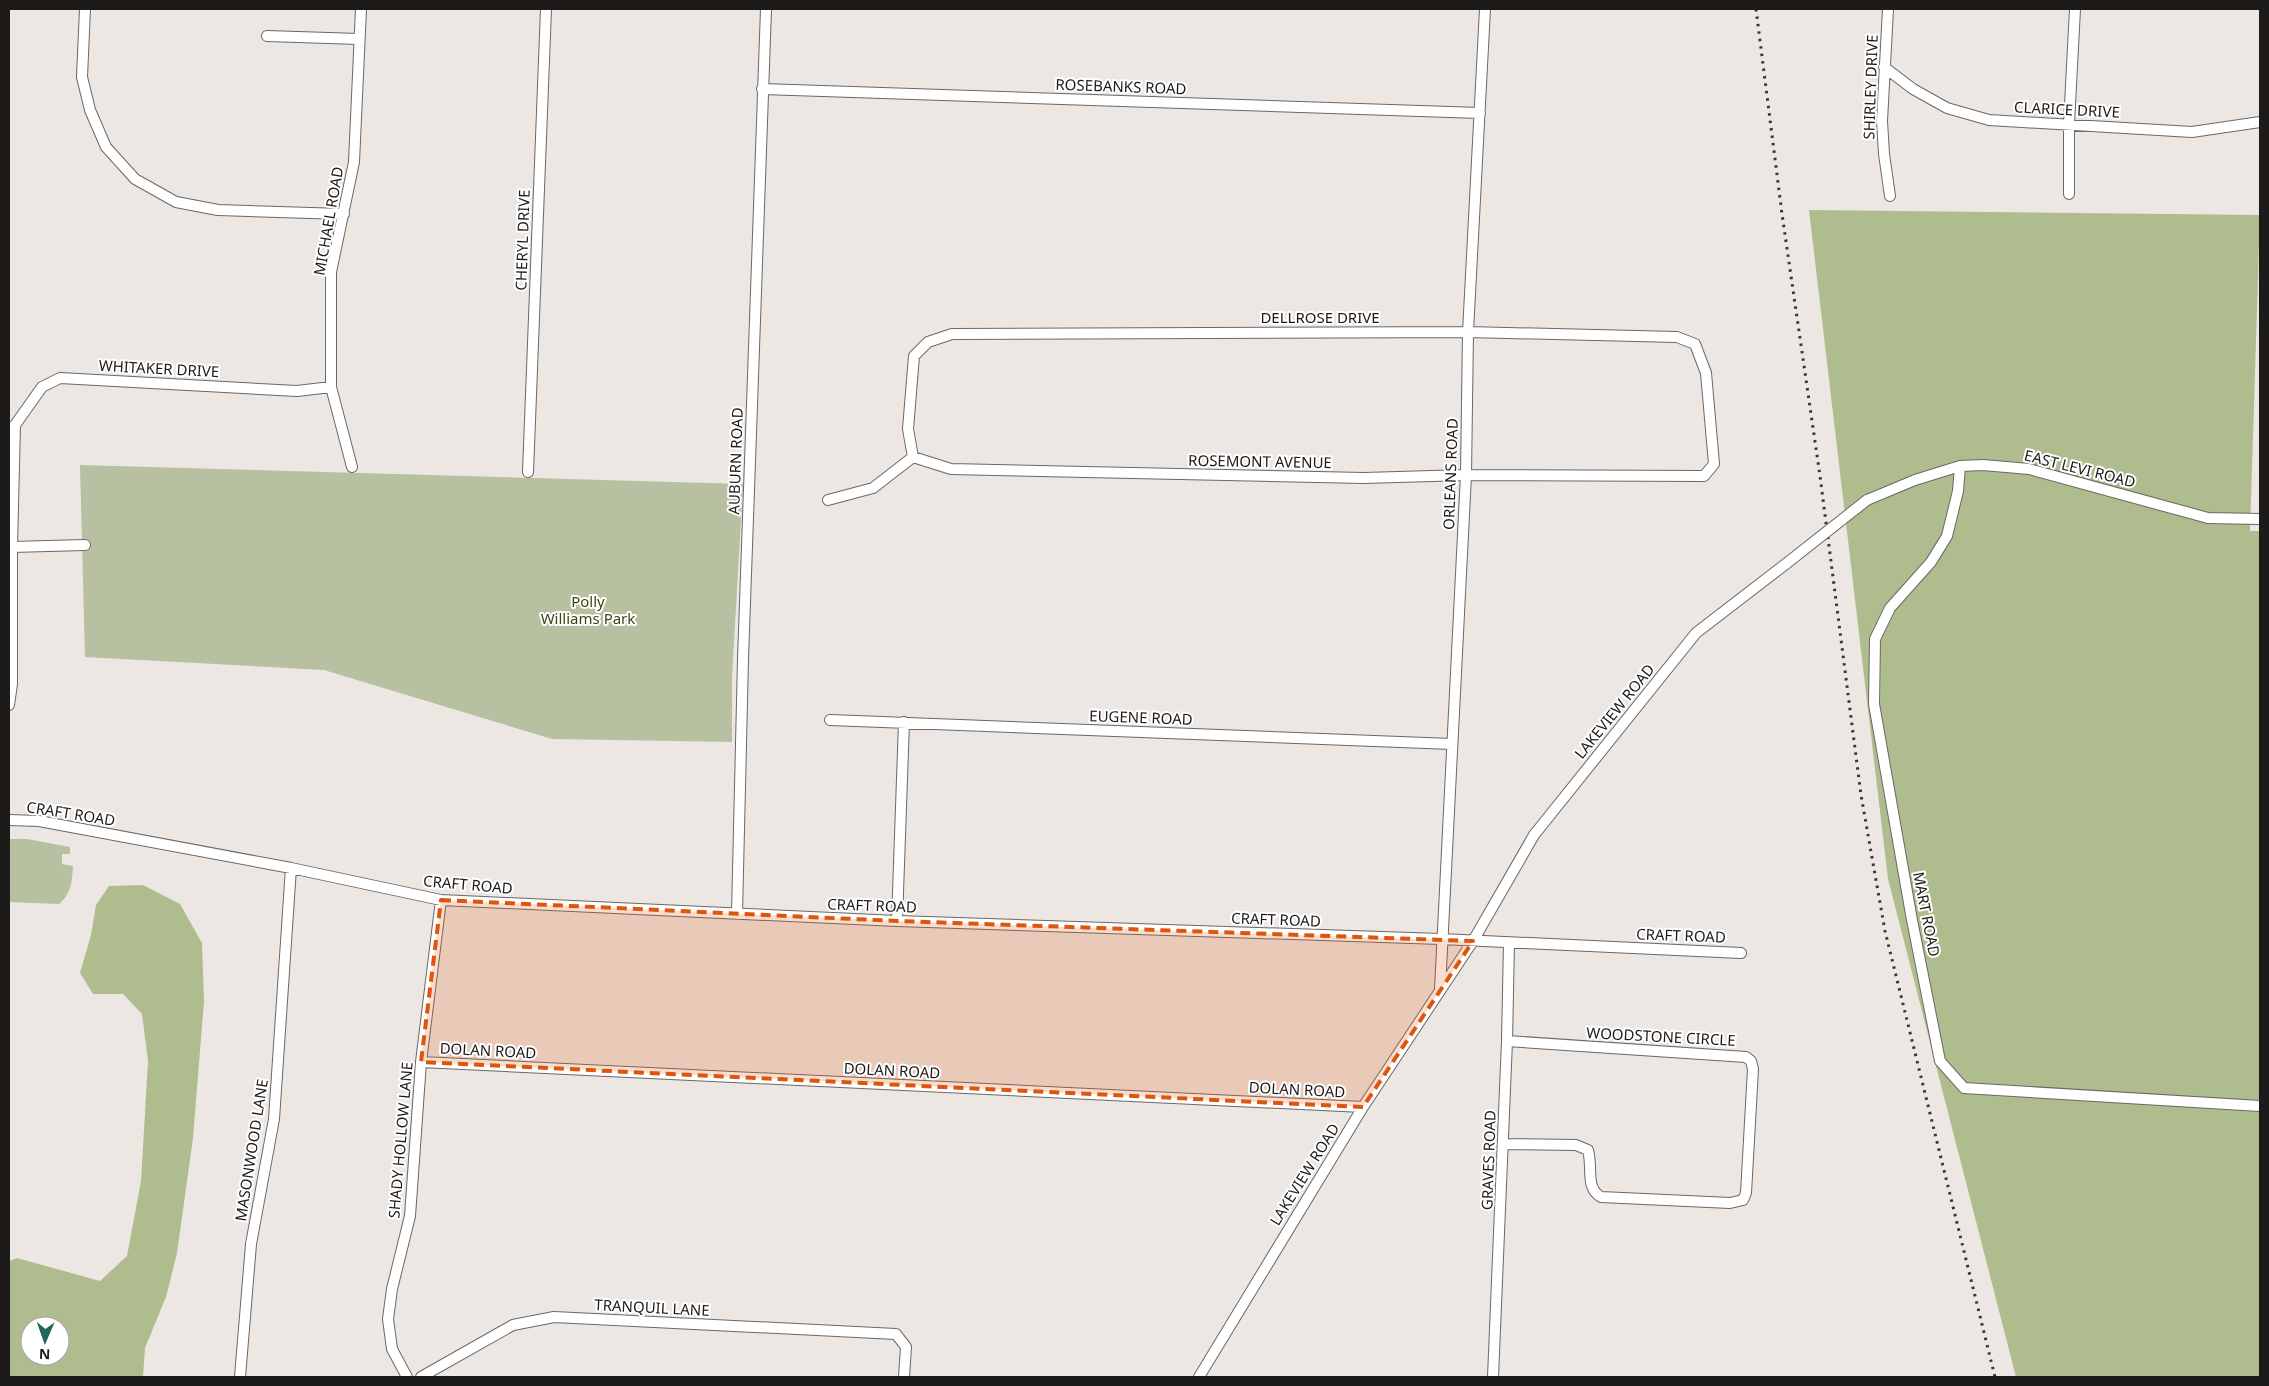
<svg xmlns="http://www.w3.org/2000/svg" width="2269" height="1386" font-family="'Noto Sans',sans-serif">
  <rect width="100%" height="100%" fill="#ede7e3"/>
  <path fill="#b7c1a2" d="M 80,465 L 743,484 L 732,678 L 732,742 L 552,739 L 324,670 L 85,657 Z
    M 9,839 L 27,839 L 70,847 L 70,854 L 62,854 L 62,864 L 73,866 C 72,881 72,893 59,904 L 9,902 Z"/>
  <path fill="#afbd8e" fill-rule="evenodd" d="M 1809,210 L 2260,215 L 2250,531 L 2260,531 L 2260,1377 L 2016,1377 L 1888,879 Z
    M 143,885 L 180,904 L 202,943 L 204,1001 L 193,1138 L 177,1253 L 166,1297 L 145,1348 L 143,1377 L 9,1377 L 9,1261 L 17,1258 L 100,1281 L 127,1256 L 141,1181 L 148,1061 L 142,1014 L 123,994 L 93,994 L 80,973 L 91,935 L 96,905 L 109,886 ZM 30,1326 L 60,1326 L 60,1356 L 30,1356 Z"/>
  <g fill="none" stroke-linecap="round" stroke-linejoin="round">
    <defs>
      <path id="minor" d="M 85,9 L 82,77 L 90,110 L 106,147 L 135,179 L 176,202 L 218,210 L 344,214
        M 1888,9 L 1882,121 L 1884,154 L 1890,196
        M 267,36 L 359,39
        M 1884,67 L 1913,89 L 1947,108 L 1989,120 L 2192,132 L 2260,122
        M 762,89 L 1480,113
        M 2069,194 L 2069,124 L 2075,9
        M 9,429 L 15,425 L 42,387 L 60,378 L 297,391 L 331,387
        M 1960,466 L 1958,491 L 1947,536 L 1931,562 L 1890,608 L 1875,639 L 1874,704 L 1912,920 L 1940,1061 L 1964,1088 L 2260,1106
        M 352,467 L 331,387 L 331,272 L 354,162 L 361,9
        M 528,472 L 546,9
        M 828,500 L 873,488 L 913,457 L 951,469 L 1364,478 L 1466,475 L 1704,476 L 1714,464 L 1706,373 L 1695,344 L 1677,337 L 1468,332 L 952,334 L 928,342 L 914,356 L 908,429 L 913,457
        M 1867,500 L 1915,480 L 1960,466 L 1983,465 L 2029,469 L 2208,518 L 2260,519
        M 12,547 L 85,545
        M 9,705 L 12,684 L 12,547 L 15,425
        M 830,720 L 1452,744
        M 9,820 L 39,821 L 291,868 L 441,900 L 897,921 L 1441,939 L 1741,953
        M 737,914 L 743,659 L 766,9
        M 897,921 L 904,722
        M 1440,989 L 1466,475 L 1468,332 L 1485,9
        M 421,1062 L 1363,1107
        M 1503,1144 L 1576,1145 L 1588,1150 C 1593,1168 1585,1188 1601,1197 L 1730,1203 L 1743,1200 L 1746,1193 L 1753,1069 L 1751,1061 L 1746,1057 L 1507,1041
        M 240,1377 L 251,1244 L 274,1119 L 291,868
        M 407,1377 L 392,1349 L 388,1319 L 392,1289 L 410,1216 L 421,1062 L 441,900
        M 421,1377 L 513,1325 L 554,1317 L 896,1334 L 906,1347 L 904,1377
        M 1199,1377 L 1363,1107 L 1473,941 L 1534,835 L 1696,633 L 1787,563
        M 1493,1377 L 1507,1041 L 1509,943"/>
    </defs>
    <use href="#minor" stroke="#6c6764" stroke-width="12"/>
    <use href="#minor" stroke="#fff" stroke-width="10"/>
    <path stroke="#383634" stroke-width="3" stroke-dasharray="2.5 5" stroke-linecap="butt" d="M 1756,9 L 1782,214 L 1820,476 L 1861,795 L 1885,931 L 1995,1377"/>
    <defs>
      <path id="minor-bridge" d="M 1787,563 L 1867,500"/>
    </defs>
    <use href="#minor-bridge" stroke="#6c6764" stroke-width="12" stroke-linecap="butt"/>
    <use href="#minor-bridge" stroke="#fff" stroke-width="10"/>
  </g>
  <path fill="#de560d" fill-opacity="0.2" stroke="#de560d" stroke-width="4" stroke-dasharray="10 6" stroke-linejoin="round" d="M 441,900 L 897,921 L 1473,941 L 1363,1107 L 421,1062 Z"/>
  <g text-anchor="middle" dominant-baseline="central" stroke-width="4" stroke-linejoin="round" paint-order="stroke">
    <g font-size="15" fill="#1d1b1a" stroke="#fff">
      <text transform="translate(1121 86) rotate(2)">ROSEBANKS ROAD</text>
      <text transform="translate(1870 87) rotate(-88)">SHIRLEY DRIVE</text>
      <text transform="translate(2067 109) rotate(3)">CLARICE DRIVE</text>
      <text transform="translate(328 221) rotate(-80)">MICHAEL ROAD</text>
      <text transform="translate(522 240) rotate(-88)">CHERYL DRIVE</text>
      <text x="1320" y="317">DELLROSE DRIVE</text>
      <text transform="translate(159 368) rotate(3)">WHITAKER DRIVE</text>
      <text transform="translate(735 461) rotate(-88)">AUBURN ROAD</text>
      <text transform="translate(1260 461) rotate(1)">ROSEMONT AVENUE</text>
      <text transform="translate(2080 468) rotate(14)">EAST LEVI ROAD</text>
      <text transform="translate(1450 474) rotate(-88)">ORLEANS ROAD</text>
      <text transform="translate(1614 711) rotate(-51)">LAKEVIEW ROAD</text>
      <text transform="translate(1141 717) rotate(2)">EUGENE ROAD</text>
      <text transform="translate(71 813) rotate(9)">CRAFT ROAD</text>
      <text transform="translate(468 884) rotate(5)">CRAFT ROAD</text>
      <text transform="translate(872 905) rotate(2)">CRAFT ROAD</text>
      <text transform="translate(1927 914) rotate(79)">MART ROAD</text>
      <text transform="translate(1276 919) rotate(2)">CRAFT ROAD</text>
      <text transform="translate(1681 935) rotate(2)">CRAFT ROAD</text>
      <text transform="translate(1661 1036) rotate(3)">WOODSTONE CIRCLE</text>
      <text transform="translate(488 1050) rotate(3)">DOLAN ROAD</text>
      <text transform="translate(892 1070) rotate(3)">DOLAN ROAD</text>
      <text transform="translate(1297 1089) rotate(3)">DOLAN ROAD</text>
      <text transform="translate(400 1140) rotate(-85)">SHADY HOLLOW LANE</text>
      <text transform="translate(251 1150) rotate(-81)">MASONWOOD LANE</text>
      <text transform="translate(1488 1160) rotate(-88)">GRAVES ROAD</text>
      <text transform="translate(1304 1174) rotate(-58)">LAKEVIEW ROAD</text>
      <text transform="translate(652 1307) rotate(3)">TRANQUIL LANE</text>
    </g>
    <g font-size="15" fill="#3a4611" stroke="#fff">
      <text x="588" y="601">Polly<tspan x="588" dy="17">Williams Park</tspan></text>
    </g>
  </g>
  <rect width="2269" height="1386" fill="none" stroke="#1d1b1a" stroke-width="20"/>
  <g transform="translate(45 1341) rotate(182)"><circle r="24" fill="#ffffff" stroke="#a5a4a3"/>
  <path d="M0-4L9 19L0 12L-9 19Z" fill="#226657"/>
  <text y="-8" font-size="14" font-weight="bold" text-anchor="middle" fill="#1d1b1a">N</text>
  </g>
</svg>
